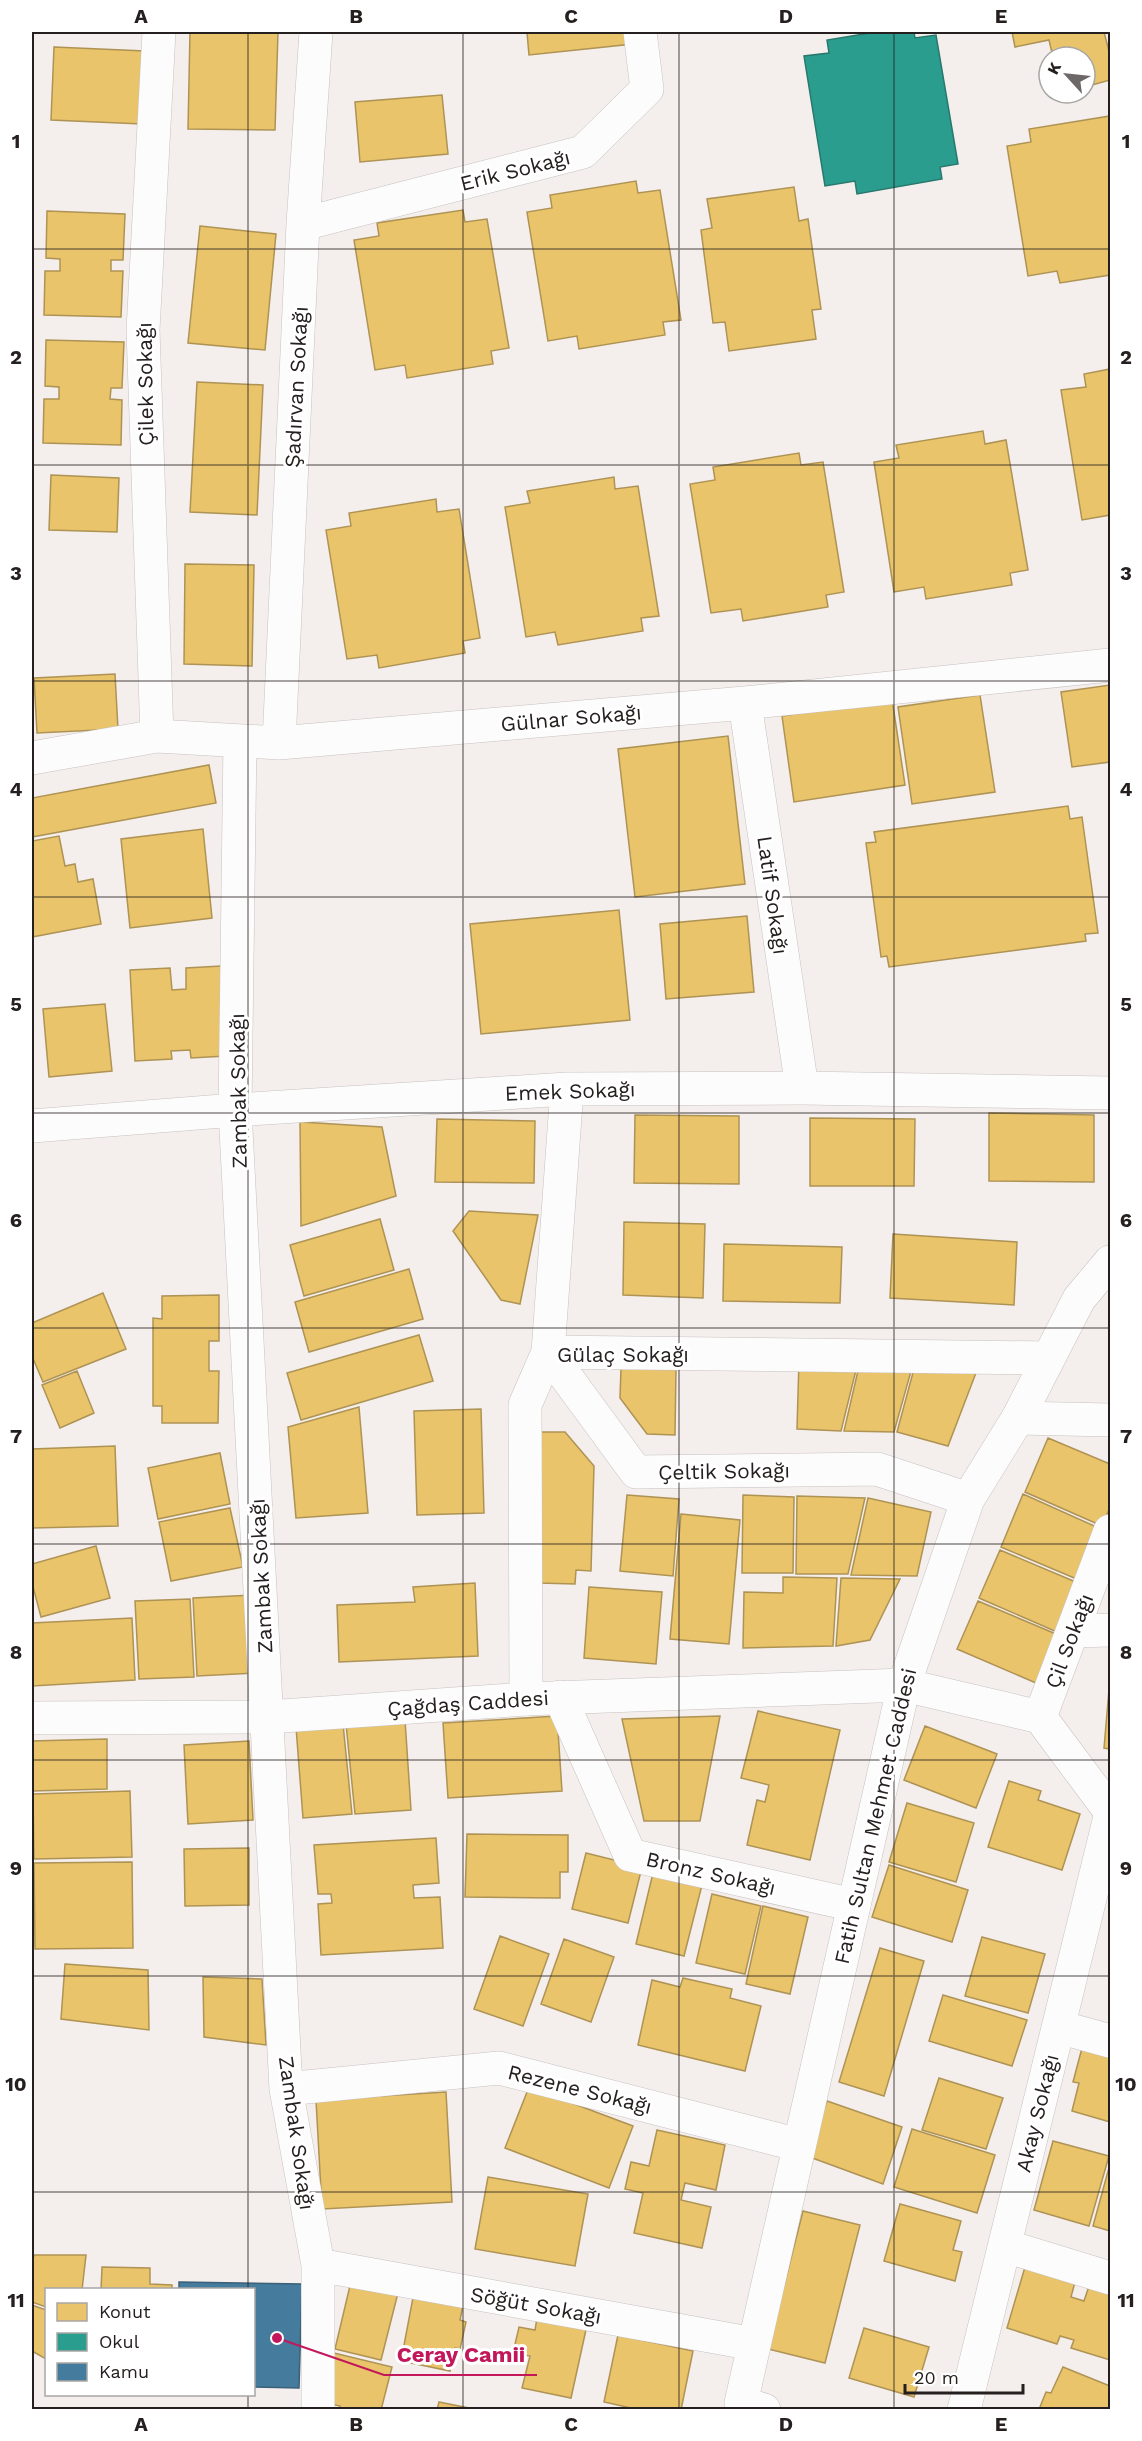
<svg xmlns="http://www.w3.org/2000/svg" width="1142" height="2441" font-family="'Work Sans',sans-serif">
  <rect width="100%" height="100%" fill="#f4eeec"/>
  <path fill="#e9c46a" stroke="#ae9354" stroke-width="1.5" d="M 190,32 L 278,32 L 275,130 L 188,129 Z
    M 527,32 L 631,32 L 633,44 L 529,55 Z
    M 1012,32 L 1104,32 L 1110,55 L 1110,80 L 1085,87 L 1085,57 L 1053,57 L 1049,40 L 1015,47 Z
    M 54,47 L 145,51 L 142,124 L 51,120 Z
    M 442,95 L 448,154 L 360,162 L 355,102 Z
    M 1110,116 L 1110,275 L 1060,283 L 1057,271 L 1028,276 L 1007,146 L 1031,142 L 1029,129 Z
    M 636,181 L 638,193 L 660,190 L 681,320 L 663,322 L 665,335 L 579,349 L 577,336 L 548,341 L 527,212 L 552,208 L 550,195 Z
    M 794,187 L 799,221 L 808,219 L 821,309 L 812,310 L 816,339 L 729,351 L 725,322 L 713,323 L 701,230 L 712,228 L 707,199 Z
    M 463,210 L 465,222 L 487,219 L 509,348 L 491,351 L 493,364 L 407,378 L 405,365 L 375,370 L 354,240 L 379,236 L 377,223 Z
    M 47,211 L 125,214 L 123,260 L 111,260 L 111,271 L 123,271 L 121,317 L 44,315 L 45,271 L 60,271 L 60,259 L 46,258 Z
    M 200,226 L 276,234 L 265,350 L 188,343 Z
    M 46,340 L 124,342 L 122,388 L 111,388 L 110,399 L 122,400 L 121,445 L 43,443 L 44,399 L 59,399 L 59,387 L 45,386 Z
    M 1110,369 L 1110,515 L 1082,520 L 1061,390 L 1086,387 L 1084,374 Z
    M 197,382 L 263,385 L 257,515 L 190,512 Z
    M 983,431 L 985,444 L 1006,440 L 1028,570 L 1010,573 L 1012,585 L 926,599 L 924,587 L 894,592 L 874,462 L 899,458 L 896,445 Z
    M 799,453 L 801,465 L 823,462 L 844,592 L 826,595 L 828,607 L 743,621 L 741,609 L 711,613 L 690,484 L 715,480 L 713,467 Z
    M 51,475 L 119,478 L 117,532 L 49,530 Z
    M 614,477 L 615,489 L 638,486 L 659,616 L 641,618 L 643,631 L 558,645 L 555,632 L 526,637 L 505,507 L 530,503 L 527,491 Z
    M 436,499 L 437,512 L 459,509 L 480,638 L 463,641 L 465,653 L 379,668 L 377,655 L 347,659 L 326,530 L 351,526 L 349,513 Z
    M 185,564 L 254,565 L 252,666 L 184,664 Z
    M 115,674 L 118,729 L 37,733 L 34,678 Z
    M 1110,685 L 1110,762 L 1072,767 L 1061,692 Z
    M 980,695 L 995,792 L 912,804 L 898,707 Z
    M 892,699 L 905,785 L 794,802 L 782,716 Z
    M 728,736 L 745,884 L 635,897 L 618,749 Z
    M 209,765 L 216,803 L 32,837 L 32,798 Z
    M 1068,806 L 1070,819 L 1082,817 L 1098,933 L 1085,934 L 1086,941 L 889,967 L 887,956 L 881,957 L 866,843 L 876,842 L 874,832 Z
    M 203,829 L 212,918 L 130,928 L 121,839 Z
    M 59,836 L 65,866 L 75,864 L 78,882 L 93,879 L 101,924 L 32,937 L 32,841 Z
    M 619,910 L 630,1020 L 481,1034 L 470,924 Z
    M 747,916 L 754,992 L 666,999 L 660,924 Z
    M 221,966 L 226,1056 L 191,1058 L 190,1050 L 171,1051 L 172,1059 L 135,1061 L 130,970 L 170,968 L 172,990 L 186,989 L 186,968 Z
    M 105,1004 L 112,1071 L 49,1077 L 43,1009 Z
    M 989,1113 L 1094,1115 L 1094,1182 L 989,1181 Z
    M 635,1115 L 739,1116 L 739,1184 L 634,1183 Z
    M 810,1118 L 915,1119 L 914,1186 L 810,1186 Z
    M 437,1119 L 535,1121 L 534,1183 L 435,1182 Z
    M 300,1122 L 382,1127 L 396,1196 L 301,1226 Z
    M 469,1211 L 538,1215 L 520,1304 L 501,1300 L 453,1231 Z
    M 380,1219 L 394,1270 L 304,1296 L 290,1245 Z
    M 624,1222 L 705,1224 L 703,1298 L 623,1295 Z
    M 893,1234 L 1017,1242 L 1014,1305 L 890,1298 Z
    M 724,1244 L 842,1247 L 840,1303 L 723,1301 Z
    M 409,1269 L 423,1319 L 309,1352 L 295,1302 Z
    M 103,1293 L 126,1349 L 43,1382 L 32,1356 L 32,1323 Z
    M 219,1295 L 219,1341 L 209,1341 L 209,1371 L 219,1371 L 218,1423 L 162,1423 L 162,1406 L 153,1406 L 153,1318 L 162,1319 L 162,1296 Z
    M 419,1335 L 433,1381 L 301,1420 L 287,1373 Z
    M 799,1360 L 858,1362 L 841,1431 L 797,1429 Z
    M 860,1362 L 913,1364 L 894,1432 L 844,1431 Z
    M 915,1365 L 979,1365 L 948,1446 L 897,1432 Z
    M 621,1368 L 676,1369 L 675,1435 L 647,1434 L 620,1398 Z
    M 77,1371 L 94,1413 L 60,1428 L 42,1385 Z
    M 359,1407 L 368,1513 L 296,1518 L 288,1427 Z
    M 481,1409 L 484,1513 L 417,1515 L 414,1411 Z
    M 540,1432 L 565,1432 L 594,1466 L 591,1571 L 576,1570 L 575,1584 L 539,1583 Z
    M 1048,1438 L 1110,1464 L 1110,1507 L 1102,1526 L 1025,1492 Z
    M 115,1446 L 118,1526 L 33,1528 L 32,1449 Z
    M 220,1453 L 230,1504 L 158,1519 L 148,1468 Z
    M 1023,1494 L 1101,1529 L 1079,1580 L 1001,1547 Z
    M 627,1495 L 679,1499 L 673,1576 L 620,1571 Z
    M 743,1495 L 794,1497 L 793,1573 L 742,1573 Z
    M 797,1496 L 865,1498 L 848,1574 L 796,1574 Z
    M 868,1498 L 931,1512 L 917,1576 L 851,1575 Z
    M 230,1508 L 243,1567 L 171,1581 L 159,1522 Z
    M 681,1514 L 740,1520 L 729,1644 L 670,1639 Z
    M 96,1546 L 110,1598 L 41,1617 L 32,1583 L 32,1564 Z
    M 1000,1550 L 1078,1583 L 1057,1632 L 979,1598 Z
    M 783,1577 L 837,1578 L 833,1646 L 743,1648 L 744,1592 L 783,1593 Z
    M 841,1578 L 900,1579 L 870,1640 L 836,1646 Z
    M 475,1583 L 478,1656 L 339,1662 L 337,1605 L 415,1602 L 413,1587 Z
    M 589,1587 L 662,1592 L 656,1664 L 584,1658 Z
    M 253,1595 L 257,1673 L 197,1676 L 193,1598 Z
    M 190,1599 L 194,1677 L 139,1679 L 135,1601 Z
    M 978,1601 L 1056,1634 L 1036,1683 L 957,1649 Z
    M 132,1618 L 135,1680 L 32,1686 L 32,1623 Z
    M 1110,1678 L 1110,1749 L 1104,1748 Z
    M 758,1711 L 840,1730 L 810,1860 L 747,1845 L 757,1800 L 765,1802 L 769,1785 L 741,1778 Z
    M 557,1716 L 562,1791 L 448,1798 L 443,1723 Z
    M 720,1716 L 700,1821 L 644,1821 L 622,1719 Z
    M 405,1720 L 411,1810 L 355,1814 L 346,1724 Z
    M 343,1724 L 352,1814 L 303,1818 L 296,1727 Z
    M 925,1726 L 997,1754 L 976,1808 L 904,1780 Z
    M 107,1739 L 107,1789 L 32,1791 L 32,1741 Z
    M 249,1741 L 253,1820 L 188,1824 L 184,1745 Z
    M 1009,1781 L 1041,1791 L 1038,1800 L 1080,1814 L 1062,1870 L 988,1847 Z
    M 130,1791 L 132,1857 L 34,1859 L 33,1794 Z
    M 907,1803 L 974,1823 L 956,1882 L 889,1862 Z
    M 467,1834 L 568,1835 L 568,1872 L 560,1872 L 560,1898 L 465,1897 Z
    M 436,1838 L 439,1883 L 413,1885 L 414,1898 L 440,1897 L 443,1948 L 321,1955 L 318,1904 L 332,1903 L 331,1894 L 318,1894 L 314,1845 Z
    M 249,1848 L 249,1905 L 185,1906 L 184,1849 Z
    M 586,1853 L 642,1867 L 628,1923 L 572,1909 Z
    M 132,1862 L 133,1948 L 35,1949 L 34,1863 Z
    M 889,1865 L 968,1890 L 952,1942 L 872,1917 Z
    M 653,1873 L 702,1885 L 684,1956 L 636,1944 Z
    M 712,1894 L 761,1906 L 745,1974 L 696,1963 Z
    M 763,1906 L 808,1917 L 790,1994 L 746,1984 Z
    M 500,1936 L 549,1954 L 523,2026 L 474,2009 Z
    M 982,1937 L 1045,1954 L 1028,2013 L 965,1996 Z
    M 564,1939 L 614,1957 L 591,2022 L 541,2004 Z
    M 880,1948 L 924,1961 L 884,2096 L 839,2082 Z
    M 65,1964 L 148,1970 L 149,2030 L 61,2019 Z
    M 203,1977 L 262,1979 L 266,2045 L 204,2037 Z
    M 683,1978 L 732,1989 L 730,1998 L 761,2006 L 745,2071 L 638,2045 L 652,1980 L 680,1987 Z
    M 943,1995 L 1027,2020 L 1012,2066 L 929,2041 Z
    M 1082,2048 L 1110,2056 L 1110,2122 L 1072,2111 L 1079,2083 L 1073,2082 Z
    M 939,2078 L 1003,2098 L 986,2149 L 922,2130 Z
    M 529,2087 L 633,2126 L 609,2188 L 505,2148 Z
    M 446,2092 L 452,2202 L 322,2209 L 316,2100 Z
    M 827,2101 L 902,2127 L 883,2184 L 807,2156 Z
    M 912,2129 L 995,2155 L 977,2213 L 894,2187 Z
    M 657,2130 L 725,2145 L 716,2190 L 685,2183 L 681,2200 L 711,2207 L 702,2248 L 634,2233 L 643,2193 L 625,2189 L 631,2162 L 649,2166 Z
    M 1053,2141 L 1109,2156 L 1089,2226 L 1034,2210 Z
    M 1110,2164 L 1110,2231 L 1093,2226 Z
    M 488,2177 L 588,2194 L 575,2266 L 475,2249 Z
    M 900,2204 L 961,2221 L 953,2250 L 962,2252 L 955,2281 L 884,2261 Z
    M 803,2211 L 860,2225 L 825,2363 L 768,2349 Z
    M 34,2255 L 86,2255 L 82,2290 L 46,2290 L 46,2307 L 32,2302 L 32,2262 Z
    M 102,2267 L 150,2268 L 150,2284 L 172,2285 L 172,2290 L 101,2290 Z
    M 1025,2267 L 1075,2282 L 1071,2297 L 1084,2301 L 1089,2286 L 1110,2293 L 1110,2360 L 1071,2348 L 1074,2340 L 1060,2336 L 1057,2344 L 1007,2328 Z
    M 353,2273 L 400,2285 L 381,2360 L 335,2349 Z
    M 415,2287 L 465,2296 L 460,2320 L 466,2322 L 460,2349 L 455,2348 L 450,2371 L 401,2361 Z
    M 32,2305 L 46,2310 L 46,2359 L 32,2351 Z
    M 539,2306 L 589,2316 L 571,2398 L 522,2388 L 530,2356 L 513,2353 L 519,2327 L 535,2330 Z
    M 864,2328 L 929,2347 L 914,2397 L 849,2378 Z
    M 618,2335 L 693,2351 L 681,2410 L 640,2410 L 604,2402 Z
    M 334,2353 L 392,2367 L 381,2410 L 339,2410 L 340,2406 L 322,2402 Z
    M 1063,2367 L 1110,2386 L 1110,2410 L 1045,2410 L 1040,2407 L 1046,2392 L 1051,2393 Z
    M 439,2402 L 479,2410 L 437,2410 Z"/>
  <path fill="#2a9d8f" stroke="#28786d" stroke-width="1.5" d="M 876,32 L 914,32 L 915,38 L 936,35 L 958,164 L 940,167 L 942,179 L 857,194 L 855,181 L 825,186 L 804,56 L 829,53 L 827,40 Z"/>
  <path fill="#457b9d" stroke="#3b6077" stroke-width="1.5" d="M 179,2282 L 302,2284 L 299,2388 L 254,2387 L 254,2290 L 179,2290 Z"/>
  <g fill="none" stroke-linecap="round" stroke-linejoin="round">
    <defs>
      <path id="minor" d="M 303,224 L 583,152 L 647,89 L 640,32
        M 745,703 L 802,1088
        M 157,736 L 143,330 L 159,32
        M 240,741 L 235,1110 L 286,2089 L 318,2265 L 318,2410
        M 279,743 L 303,224 L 316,32
        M 32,758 L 157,736 L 279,743 L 745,703 L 1110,665
        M 567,1089 L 548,1352 L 636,1472 L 877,1469 L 968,1499
        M 32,1126 L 235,1110 L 567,1089 L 802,1088 L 1110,1093
        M 1018,1418 L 1110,1420
        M 1073,1631 L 1110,1630
        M 904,1685 L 1040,1717 L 1110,1811
        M 560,1697 L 630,1855 L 854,1905
        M 526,1699 L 525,1405 L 548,1352 L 1048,1358
        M 1040,1717 L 1110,1531
        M 1059,2027 L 1110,2041
        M 286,2089 L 499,2068 L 799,2145
        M 1005,2246 L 1110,2278
        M 318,2265 L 754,2344
        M 964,2410 L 1110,1817"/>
      <path id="tertiary" d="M 32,1718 L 268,1717 L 526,1699 L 904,1685
        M 764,2410 L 741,2403 L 904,1685 L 968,1499 L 1018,1418 L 1079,1299 L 1110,1262"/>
    </defs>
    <use href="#minor" stroke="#c7c2c1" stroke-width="34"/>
    <use href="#tertiary" stroke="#c7c2c1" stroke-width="34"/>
    <use href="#minor" stroke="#fdfcfc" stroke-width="33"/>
    <use href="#tertiary" stroke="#fdfcfc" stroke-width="33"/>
  </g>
  <path fill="none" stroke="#25201f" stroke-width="1.5" stroke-opacity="0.55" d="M 248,32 L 248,2290M 463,32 L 463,2410M 679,32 L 679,2410M 894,32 L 894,2410M 32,249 L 1110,249M 32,465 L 1110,465M 32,681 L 1110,681M 32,897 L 1110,897M 32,1113 L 1110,1113M 32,1328 L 1110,1328M 32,1544 L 1110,1544M 32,1760 L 1110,1760M 32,1976 L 1110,1976M 32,2192 L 1110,2192M 248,2394 L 248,2410"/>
  <g text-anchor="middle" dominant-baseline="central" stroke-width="6" stroke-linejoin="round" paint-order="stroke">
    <g font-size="21" fill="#25201f" stroke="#fff">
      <text transform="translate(515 170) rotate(-14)">Erik Sokağı</text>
      <text transform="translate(145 384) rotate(-91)">Çilek Sokağı</text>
      <text transform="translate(296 387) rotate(-87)">Şadırvan Sokağı</text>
      <text transform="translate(571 718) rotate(-5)">Gülnar Sokağı</text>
      <text transform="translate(773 895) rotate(82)">Latif Sokağı</text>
      <text transform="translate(238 1091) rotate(-91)">Zambak Sokağı</text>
      <text transform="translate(570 1091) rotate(-2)">Emek Sokağı</text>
      <text x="623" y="1354">Gülaç Sokağı</text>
      <text transform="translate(724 1471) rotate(-1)">Çeltik Sokağı</text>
      <text transform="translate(261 1576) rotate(-93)">Zambak Sokağı</text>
      <text transform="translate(1069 1641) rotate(-69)">Çil Sokağı</text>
      <text transform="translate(468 1703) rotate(-4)">Çağdaş Caddesi</text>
      <text transform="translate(875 1816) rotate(-77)">Fatih Sultan Mehmet Caddesi</text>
      <text transform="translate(711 1873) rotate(13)">Bronz Sokağı</text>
      <text transform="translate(580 2089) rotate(14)">Rezene Sokağı</text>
      <text transform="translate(1037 2113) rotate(-76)">Akay Sokağı</text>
      <text transform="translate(297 2133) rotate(82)">Zambak Sokağı</text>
      <text transform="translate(536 2305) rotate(10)">Söğüt Sokağı</text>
    </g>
  </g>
  <path fill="none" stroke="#c2185b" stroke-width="2" d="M277 2338L384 2375H537"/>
  <circle fill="#c2185b" stroke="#fff" stroke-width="2" cx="277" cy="2338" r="6"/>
  <g font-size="22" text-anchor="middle" font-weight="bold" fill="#c2185b" stroke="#fff" stroke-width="6" stroke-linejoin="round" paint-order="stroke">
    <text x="461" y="2362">Ceray Camii</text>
  </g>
  <rect width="1142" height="2441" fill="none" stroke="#ffffff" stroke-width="66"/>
  <rect x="45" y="2288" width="210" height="108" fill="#ffffff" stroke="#a8a6a5" stroke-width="1.5"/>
  <rect x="57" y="2303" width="30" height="18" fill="#e9c46a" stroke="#a8a6a5" stroke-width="1.5"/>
  <text x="99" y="2318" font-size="18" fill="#25201f">Konut</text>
  <rect x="57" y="2333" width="30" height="18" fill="#2a9d8f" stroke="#a8a6a5" stroke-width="1.5"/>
  <text x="99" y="2348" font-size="18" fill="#25201f">Okul</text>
  <rect x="57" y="2363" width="30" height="18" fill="#457b9d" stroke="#a8a6a5" stroke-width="1.5"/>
  <text x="99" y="2378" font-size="18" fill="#25201f">Kamu</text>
  <g transform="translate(1067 75) rotate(297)"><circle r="28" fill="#ffffff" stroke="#a8a6a5" stroke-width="1.5"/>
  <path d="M0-4.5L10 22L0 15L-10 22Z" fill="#6d6867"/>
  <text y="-9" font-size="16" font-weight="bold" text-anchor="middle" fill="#25201f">K</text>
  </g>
  <path d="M905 2384v9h118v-9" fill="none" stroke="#25201f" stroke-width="3"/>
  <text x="914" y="2384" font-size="18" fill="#25201f" stroke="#ffffff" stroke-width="4.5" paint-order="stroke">20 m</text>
  <rect x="33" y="33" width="1076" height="2375" fill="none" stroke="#25201f" stroke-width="2"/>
  <g font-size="20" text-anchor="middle" font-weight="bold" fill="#25201f">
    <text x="141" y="23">A</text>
    <text x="356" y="23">B</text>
    <text x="571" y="23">C</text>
    <text x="786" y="23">D</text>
    <text x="1001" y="23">E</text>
    <text x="16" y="148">1</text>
    <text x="1126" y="148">1</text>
    <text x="16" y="364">2</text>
    <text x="1126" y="364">2</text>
    <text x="16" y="580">3</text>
    <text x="1126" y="580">3</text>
    <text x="16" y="796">4</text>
    <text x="1126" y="796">4</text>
    <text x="16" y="1011">5</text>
    <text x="1126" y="1011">5</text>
    <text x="16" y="1227">6</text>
    <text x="1126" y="1227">6</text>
    <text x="16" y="1443">7</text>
    <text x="1126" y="1443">7</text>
    <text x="16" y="1659">8</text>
    <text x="1126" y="1659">8</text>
    <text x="16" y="1875">9</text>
    <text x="1126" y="1875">9</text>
    <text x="16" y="2091">10</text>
    <text x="1126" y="2091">10</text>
    <text x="16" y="2307">11</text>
    <text x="1126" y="2307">11</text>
    <text x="141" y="2431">A</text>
    <text x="356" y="2431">B</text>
    <text x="571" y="2431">C</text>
    <text x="786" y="2431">D</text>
    <text x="1001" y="2431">E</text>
  </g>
</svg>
